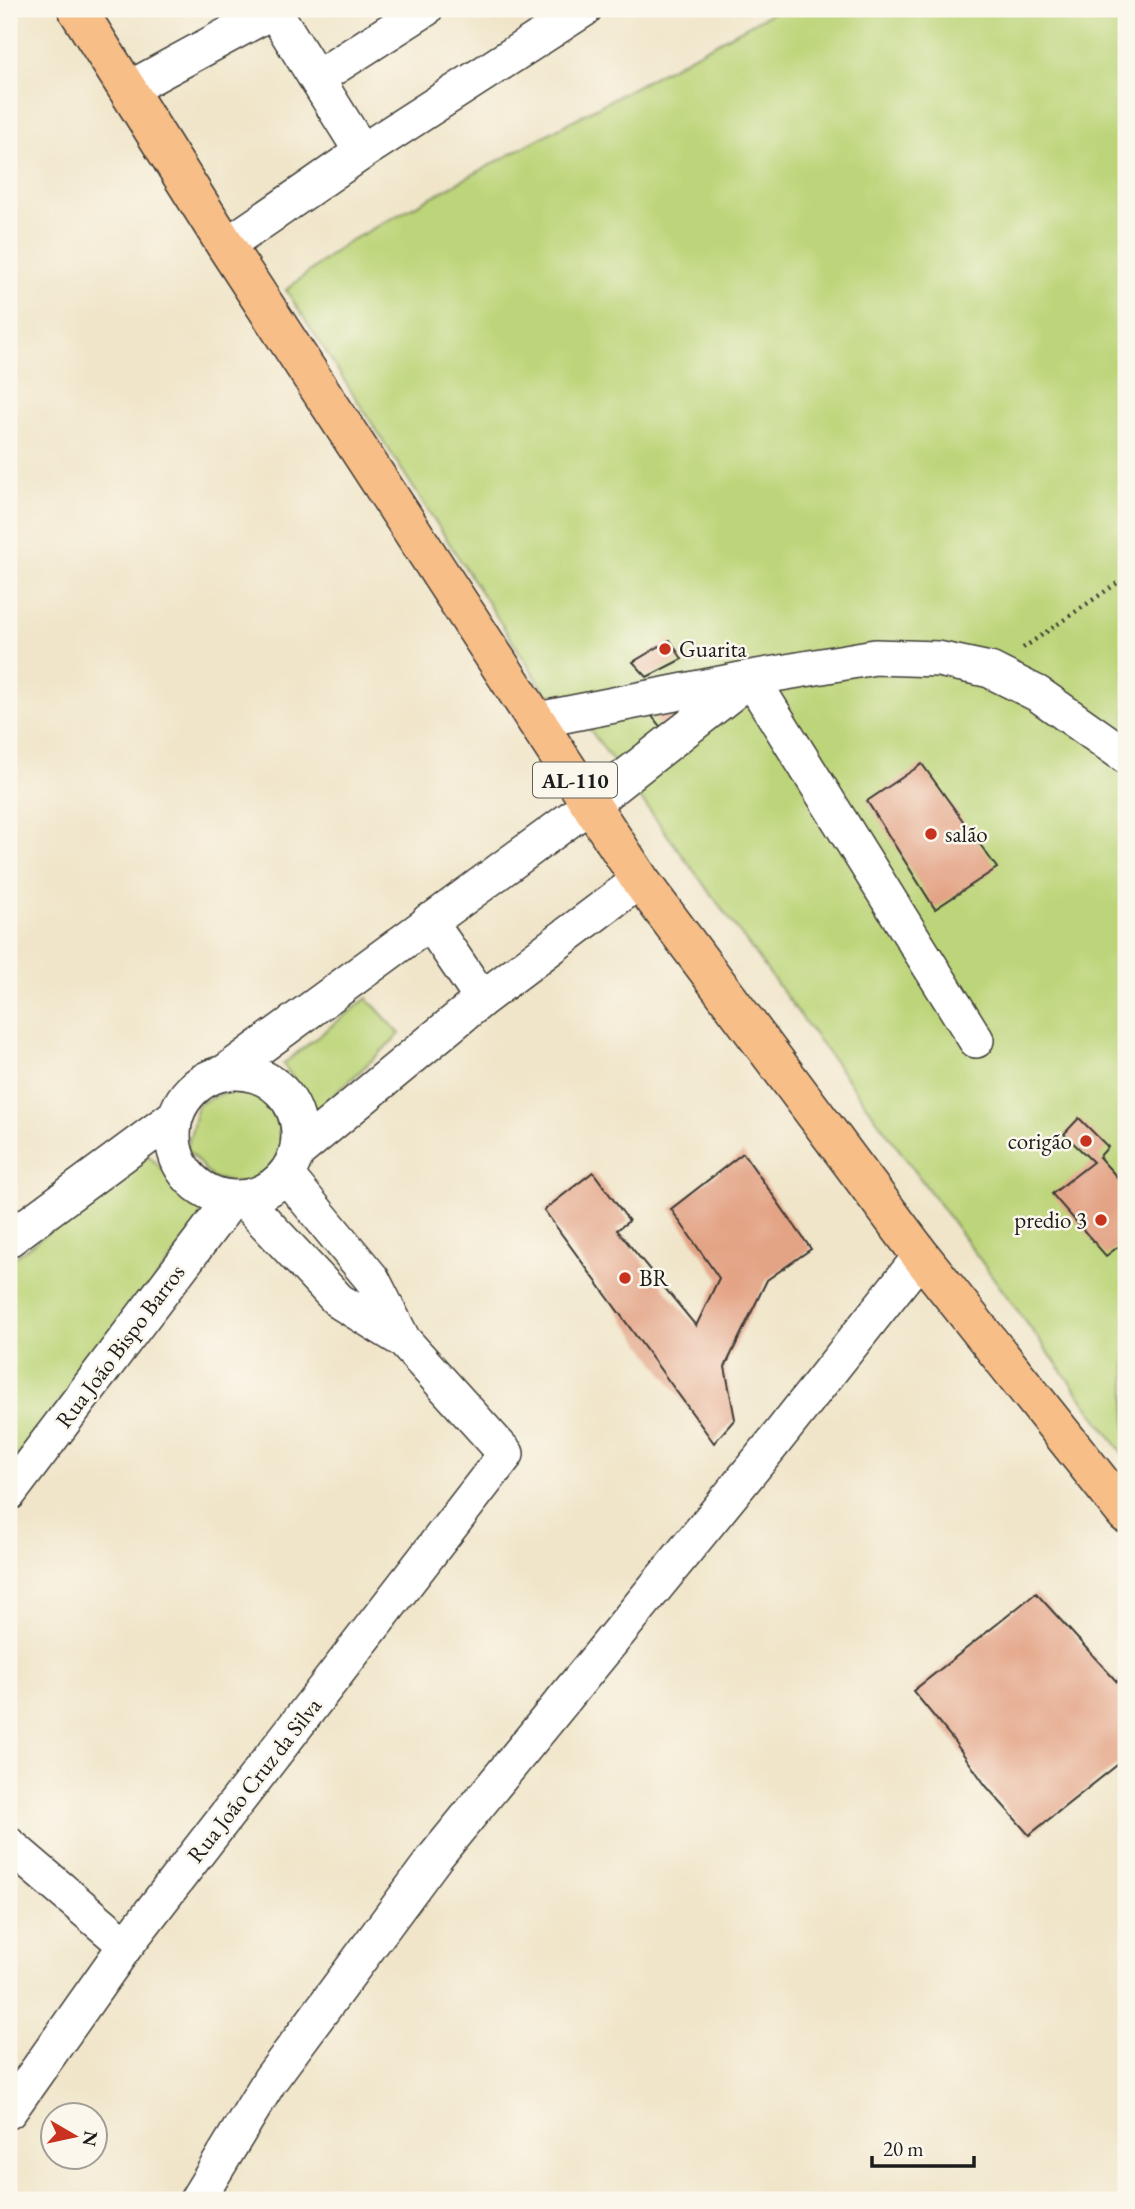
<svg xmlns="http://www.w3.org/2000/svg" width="1135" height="2209" font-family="'EB Garamond',serif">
  <rect width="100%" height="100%" fill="#fbf7ec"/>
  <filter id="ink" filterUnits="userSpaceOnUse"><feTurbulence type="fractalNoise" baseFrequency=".0143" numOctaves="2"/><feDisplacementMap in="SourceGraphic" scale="14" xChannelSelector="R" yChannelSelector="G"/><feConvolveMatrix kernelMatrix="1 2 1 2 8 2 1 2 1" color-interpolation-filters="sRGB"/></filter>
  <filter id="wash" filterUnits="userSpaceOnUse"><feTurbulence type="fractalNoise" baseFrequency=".00686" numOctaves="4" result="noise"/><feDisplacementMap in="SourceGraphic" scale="28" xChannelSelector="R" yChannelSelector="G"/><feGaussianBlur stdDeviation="1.57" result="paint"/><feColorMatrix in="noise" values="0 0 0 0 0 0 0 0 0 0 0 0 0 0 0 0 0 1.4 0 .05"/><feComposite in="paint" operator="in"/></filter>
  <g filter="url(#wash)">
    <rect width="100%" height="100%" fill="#f0e5c9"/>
    <path fill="#bdd57a" stroke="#6c784b" stroke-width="2" d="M 779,9 L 1126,9 L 1126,1458 L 563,693 L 551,701 L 286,290 L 346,243 Z
      M 367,998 L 400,1034 L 317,1111 L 283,1064 Z
      M 226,1092 L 254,1093 L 277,1109 L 283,1144 L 272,1168 L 244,1184 L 212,1178 L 187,1149 L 198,1104 Z
      M 149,1156 L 207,1213 L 9,1467 L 9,1262 Z"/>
    <g id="blocks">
      <path fill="#e3a385" d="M 670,640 L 682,659 L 647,677 L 633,662 Z
        M 668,694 L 684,720 L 666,734 L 648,711 Z
        M 922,764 L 997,868 L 935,909 L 867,801 Z
        M 1079,1118 L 1108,1147 L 1099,1157 L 1126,1187 L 1126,1253 L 1119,1246 L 1106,1256 L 1052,1194 L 1093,1162 L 1064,1134 Z
        M 743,1153 L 811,1249 L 767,1280 L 725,1367 L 735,1419 L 714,1443 L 544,1210 L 593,1172 L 629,1221 L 617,1230 L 696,1326 L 719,1278 L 671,1209 Z
        M 1036,1593 L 1117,1682 L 1126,1676 L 1126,1758 L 1029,1835 L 986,1786 L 951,1737 L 913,1691 Z"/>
    </g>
  </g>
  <g filter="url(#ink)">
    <use href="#blocks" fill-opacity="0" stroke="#3c3a36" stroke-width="2"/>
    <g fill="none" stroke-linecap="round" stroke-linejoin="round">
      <defs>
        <path id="minor" d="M 273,9 L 362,152
          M 317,78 L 425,9
          M 127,90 L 276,9
          M 226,246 L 362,152 L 584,9
          M 751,678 L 976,1040
          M 538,720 L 751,678 L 875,657 L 938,659 L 990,670 L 1038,694 L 1126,756
          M 429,921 L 482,999
          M 227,1071 L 591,804 L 751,678
          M173 1135a63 63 0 1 1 126 0a63 63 0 1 1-126 0Z
          M 297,1152 L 482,999 L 640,880
          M 242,1198 L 339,1301 L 403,1340
          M 9,1239 L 174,1117
          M 9,1493 L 232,1199
          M 9,1845 L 126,1945
          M 9,2111 L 126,1945 L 506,1454 L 403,1340 L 372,1279 L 286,1175
          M 197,2200 L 270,2080 L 436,1856 L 774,1442 L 921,1256"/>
        <path id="highway" d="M 77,9 L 226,246 L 640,880 L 921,1256 L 1126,1514"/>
      </defs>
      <use href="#minor" stroke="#3c3a36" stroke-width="38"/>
      <use href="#highway" stroke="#3c3a36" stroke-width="41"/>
      <path stroke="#3c3a36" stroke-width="4.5" stroke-dasharray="2 5" stroke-linecap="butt" d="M 1023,648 L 1126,577"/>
      <use href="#minor" stroke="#fff" stroke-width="35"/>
      <use href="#highway" stroke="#f7be88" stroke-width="38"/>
    </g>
  </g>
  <g fill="#c8321e" stroke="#fbf7ec" stroke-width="2.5">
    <circle cx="665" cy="649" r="7"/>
    <circle cx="931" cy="834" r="7"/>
    <circle cx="1086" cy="1141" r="7"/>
    <circle cx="1101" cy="1220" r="7"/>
    <circle cx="625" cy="1278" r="7"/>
  </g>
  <g text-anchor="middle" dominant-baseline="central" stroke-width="5" stroke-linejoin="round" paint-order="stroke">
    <rect fill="#fbf7ec" stroke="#5f5e5a" stroke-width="2" x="533" y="762.5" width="84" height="35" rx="5"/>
    <g font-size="21" font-weight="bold" fill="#1c1c1c">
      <text x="575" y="780">AL-110</text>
    </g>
    <g font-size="23" fill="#1c1c1c" stroke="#fbf7ec" text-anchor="start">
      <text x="679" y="649">Guarita</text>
      <text x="945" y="834">salão</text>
      <text x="1072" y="1141" text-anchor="end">corigão</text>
      <text x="1087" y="1220" text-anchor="end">predio 3</text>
      <text x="639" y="1278">BR</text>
    </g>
    <g font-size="23" fill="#1c1c1c" stroke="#fbf7ec">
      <text transform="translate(120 1346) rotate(-53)">Rua João Bispo Barros</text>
      <text transform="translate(254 1780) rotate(-52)">Rua João Cruz da Silva</text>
    </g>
  </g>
  <rect width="1135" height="2209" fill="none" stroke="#fbf7ec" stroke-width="35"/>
  <g transform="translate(74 2136) rotate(99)"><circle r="33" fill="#fbf7ec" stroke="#a29f99" stroke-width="2"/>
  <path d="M0-5L12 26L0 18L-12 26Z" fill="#c8321e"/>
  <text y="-10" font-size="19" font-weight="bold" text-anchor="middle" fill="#1c1c1c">N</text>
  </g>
  <path d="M872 2156v10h102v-10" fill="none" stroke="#1c1c1c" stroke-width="3.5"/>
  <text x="883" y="2156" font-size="21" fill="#1c1c1c" stroke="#fbf7ec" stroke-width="5" paint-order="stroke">20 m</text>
</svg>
